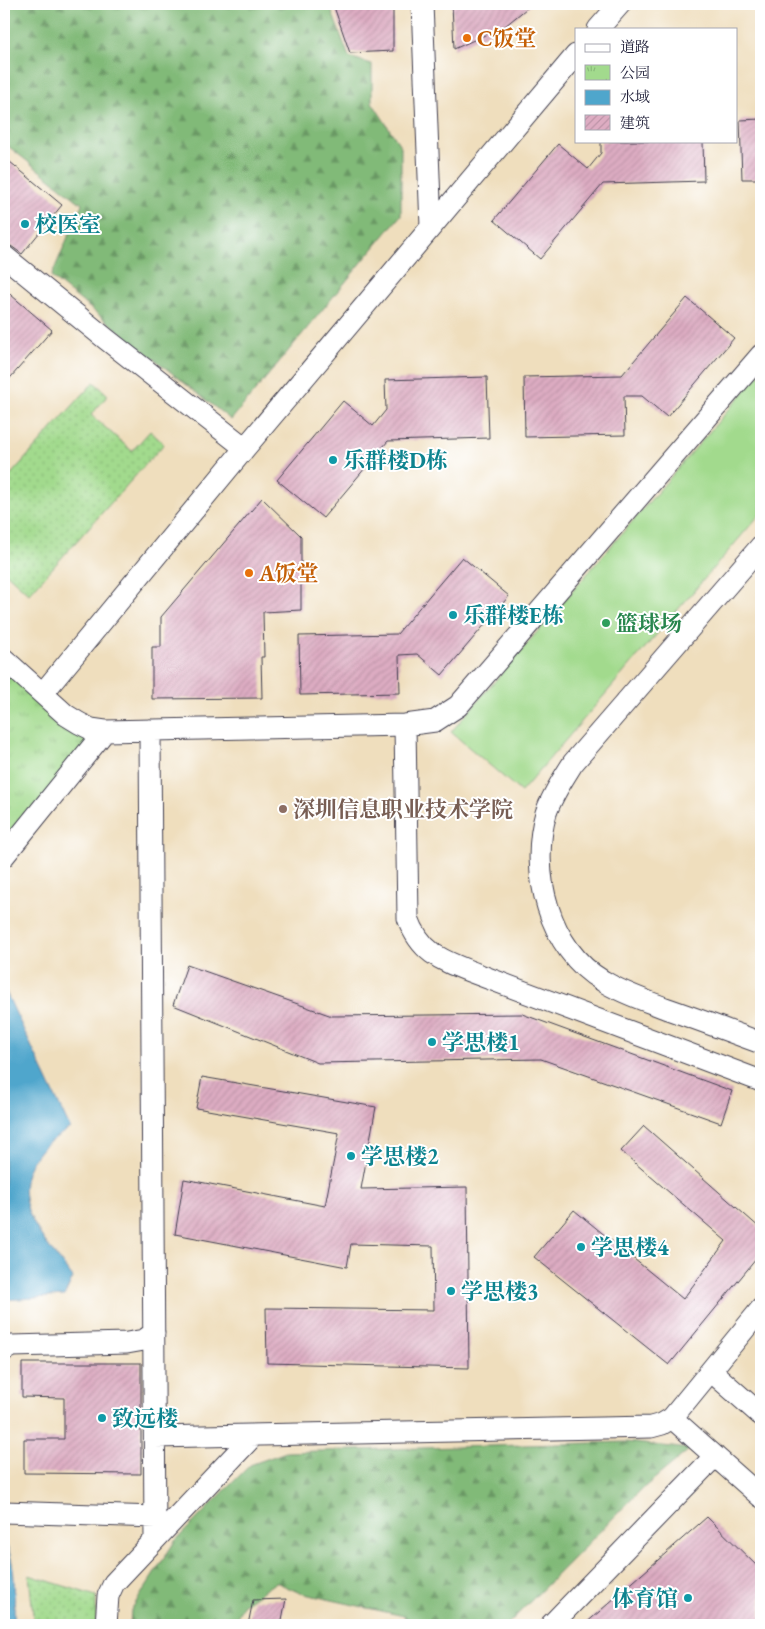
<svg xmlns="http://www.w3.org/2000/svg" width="765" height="1629" font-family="'EB Garamond','Noto Serif SC',serif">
  <defs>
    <pattern id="grass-dots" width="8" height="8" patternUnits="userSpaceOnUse" patternTransform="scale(1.25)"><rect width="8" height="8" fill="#a2da8d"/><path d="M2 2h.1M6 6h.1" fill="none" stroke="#8bbb7b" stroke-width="1.8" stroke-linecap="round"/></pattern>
    <pattern id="forest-firs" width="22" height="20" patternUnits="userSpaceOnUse" patternTransform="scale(1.25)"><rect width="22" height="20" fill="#81ba78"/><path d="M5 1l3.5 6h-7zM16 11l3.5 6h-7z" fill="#699764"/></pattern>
    <pattern id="park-tufts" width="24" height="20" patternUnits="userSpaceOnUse" patternTransform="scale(1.25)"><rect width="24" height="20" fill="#a2da8d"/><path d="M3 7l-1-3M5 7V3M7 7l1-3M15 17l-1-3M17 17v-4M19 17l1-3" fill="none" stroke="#8bbb7b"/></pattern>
    <pattern id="building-hatch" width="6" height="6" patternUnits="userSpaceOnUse" patternTransform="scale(1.25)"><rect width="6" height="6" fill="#ddacc2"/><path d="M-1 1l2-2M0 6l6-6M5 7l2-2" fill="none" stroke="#bd94a8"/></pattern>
  </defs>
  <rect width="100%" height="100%" fill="#fff"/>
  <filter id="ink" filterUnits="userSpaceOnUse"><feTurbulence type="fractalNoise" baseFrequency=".02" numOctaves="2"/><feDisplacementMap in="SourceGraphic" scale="10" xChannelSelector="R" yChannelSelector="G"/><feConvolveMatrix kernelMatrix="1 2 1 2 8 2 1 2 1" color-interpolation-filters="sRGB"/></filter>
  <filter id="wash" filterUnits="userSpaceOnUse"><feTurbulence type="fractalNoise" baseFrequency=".0096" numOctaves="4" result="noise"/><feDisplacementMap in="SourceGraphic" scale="20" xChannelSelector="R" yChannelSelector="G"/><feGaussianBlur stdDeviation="1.12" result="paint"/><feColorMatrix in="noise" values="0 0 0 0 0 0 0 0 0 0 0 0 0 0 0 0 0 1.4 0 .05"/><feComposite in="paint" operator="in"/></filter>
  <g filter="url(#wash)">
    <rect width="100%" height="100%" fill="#efdebd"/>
    <path fill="url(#grass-dots)" stroke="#627e64" d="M 94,382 L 108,395 L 91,415 L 132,451 L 150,431 L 164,444 L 29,594 L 4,571 L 4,482 Z
      M 29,1575 L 96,1596 L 96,1625 L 34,1625 Z"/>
    <path fill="url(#forest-firs)" stroke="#526e5a" d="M 4,4 L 329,4 L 349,57 L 372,64 L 372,102 L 401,147 L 401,215 L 231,420 L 51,277 L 82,204 L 4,143 Z
      M 626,1442 L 690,1449 L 641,1490 L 507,1625 L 406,1625 L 404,1616 L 300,1593 L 276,1582 L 243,1605 L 233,1625 L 130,1625 L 131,1610 L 175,1541 L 250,1465 L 286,1452 Z"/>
    <path fill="url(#park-tufts)" stroke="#627e64" d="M 4,668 L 92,740 L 4,845 Z"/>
    <path fill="#a2da8d" stroke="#627e64" d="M 761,372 L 761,513 L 521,792 L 451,732 Z"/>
    <path fill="#4fa6cc" stroke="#386484" d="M 4,988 L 70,1128 C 60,1135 46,1143 39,1152 C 1,1199 46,1241 73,1278 L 64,1296 L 4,1300 Z
      M 4,1540 C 18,1566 14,1596 14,1625 L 4,1625 Z"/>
    <g id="blocks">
      <path fill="url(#building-hatch)" d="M 333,4 L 393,4 L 393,51 L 350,53 Z
        M 452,4 L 532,4 L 505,26 L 454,49 Z
        M 761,119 L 761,179 L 742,179 L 740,120 Z
        M 601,141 L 703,141 L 704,181 L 603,184 L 540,259 L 494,220 L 558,144 L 588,169 L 601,153 Z
        M 4,157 L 62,205 L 22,254 L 11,246 L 4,244 Z
        M 4,289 L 52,330 L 4,385 Z
        M 687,298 L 734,338 L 667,417 L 642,396 L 624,396 L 625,435 L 525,437 L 524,377 L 622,375 Z
        M 487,377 L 489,438 L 388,441 L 323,518 L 277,480 L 343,401 L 373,426 L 386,410 L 385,380 Z
        M 262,498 L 301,536 L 301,610 L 263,612 L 264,657 L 261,657 L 262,698 L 152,699 L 152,647 L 161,647 L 161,617 Z
        M 462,557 L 509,596 L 442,675 L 417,654 L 399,655 L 400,693 L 300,695 L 299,636 L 397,634 Z
        M 187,965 L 332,1016 L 522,1014 L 732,1091 L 721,1123 L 541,1059 L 318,1063 L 173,1005 Z
        M 202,1077 L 376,1107 L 361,1189 L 467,1187 L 469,1368 L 267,1363 L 266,1308 L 434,1310 L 433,1246 L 351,1244 L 347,1267 L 175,1234 L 184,1179 L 325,1206 L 339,1133 L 196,1108 Z
        M 644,1126 L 761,1229 L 761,1253 L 669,1365 L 534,1257 L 574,1210 L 683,1299 L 726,1241 L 621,1151 Z
        M 22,1363 L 141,1363 L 141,1474 L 24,1473 L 24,1439 L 64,1439 L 64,1398 L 22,1397 Z
        M 707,1517 L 761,1570 L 761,1625 L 584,1625 Z
        M 286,1599 L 281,1625 L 248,1625 L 253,1600 Z"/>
    </g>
  </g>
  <g filter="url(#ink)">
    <use href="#blocks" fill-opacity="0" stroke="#413e4e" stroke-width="1"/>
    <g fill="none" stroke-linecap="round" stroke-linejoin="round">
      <defs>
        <path id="minor" d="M 422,4 L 431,226
          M 598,29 L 620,4
          M 4,256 L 106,339 L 245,448
          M 761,546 L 573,763 C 563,779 552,795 546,813 C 529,871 549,950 603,981 C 622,993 644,1000 665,1008 C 697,1019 729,1031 761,1043
          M 4,659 L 66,715 L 79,723 L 91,729 L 105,731 L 405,725 L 435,721 L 458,706 L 761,355
          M 43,693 L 245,448 L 576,55
          M 405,725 L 408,918 C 421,955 444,961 477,974 L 761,1081
          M 150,730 L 155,1539
          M 4,856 L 105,731
          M 4,1350 L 12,1346 L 127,1343 L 144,1340 L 154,1333
          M 711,1371 L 761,1415
          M 672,1418 L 761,1497
          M 155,1437 L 651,1427 L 662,1424 L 672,1418 L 761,1309
          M 4,1512 L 155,1517
          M 106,1625 L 108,1596 L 114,1583 L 253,1436
          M 551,1625 L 715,1456"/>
      </defs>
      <use href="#minor" stroke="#413e4e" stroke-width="23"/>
      <use href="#minor" stroke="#fff" stroke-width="21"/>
    </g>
  </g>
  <g fill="#e8710a" stroke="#fff" stroke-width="2">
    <circle cx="467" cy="38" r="5"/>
    <circle cx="249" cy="573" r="5"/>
  </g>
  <g fill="#0f9aa8" stroke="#fff" stroke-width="2">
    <circle cx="25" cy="224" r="5"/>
    <circle cx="333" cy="460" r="5"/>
    <circle cx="453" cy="615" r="5"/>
    <circle cx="432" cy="1042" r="5"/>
    <circle cx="351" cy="1156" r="5"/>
    <circle cx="581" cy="1247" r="5"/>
    <circle cx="451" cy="1291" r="5"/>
    <circle cx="102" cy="1418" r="5"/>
    <circle cx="688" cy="1598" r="5"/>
  </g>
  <circle fill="#2e9e5b" stroke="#fff" stroke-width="2" cx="606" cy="623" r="5"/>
  <circle fill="#8d6e63" stroke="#fff" stroke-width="2" cx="283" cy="809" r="5"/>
  <g text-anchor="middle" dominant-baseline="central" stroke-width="4" stroke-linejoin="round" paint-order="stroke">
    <g font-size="22" font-weight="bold" fill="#c56008" stroke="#fff" text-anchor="start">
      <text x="477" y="38">C饭堂</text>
      <text x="259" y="573">A饭堂</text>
    </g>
    <g font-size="22" font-weight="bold" fill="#0d838f" stroke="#fff" text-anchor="start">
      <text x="35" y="224">校医室</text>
      <text x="343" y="460">乐群楼D栋</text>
      <text x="463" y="615">乐群楼E栋</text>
      <text x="442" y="1042">学思楼1</text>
      <text x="361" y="1156">学思楼2</text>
      <text x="591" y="1247">学思楼4</text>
      <text x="461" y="1291">学思楼3</text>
      <text x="112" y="1418">致远楼</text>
      <text x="678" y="1598" text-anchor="end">体育馆</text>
    </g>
    <g font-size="22" font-weight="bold" fill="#27864d" stroke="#fff" text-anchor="start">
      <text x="616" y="623">篮球场</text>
    </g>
    <g font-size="22" font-weight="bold" fill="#785e54" stroke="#fff" text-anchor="start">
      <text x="293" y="809">深圳信息职业技术学院</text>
    </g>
  </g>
  <rect width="765" height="1629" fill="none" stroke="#fff" stroke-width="20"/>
  <rect x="575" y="28" width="162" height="115" fill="#ffffff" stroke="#a7a7b1"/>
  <rect x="585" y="44" width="25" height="8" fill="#ffffff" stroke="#a7a7b1"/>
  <text x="620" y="52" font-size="15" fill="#22223b">道路</text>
  <rect x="585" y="65" width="25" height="15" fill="url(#park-tufts)" stroke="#a7a7b1"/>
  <text x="620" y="78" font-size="15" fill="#22223b">公园</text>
  <rect x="585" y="90" width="25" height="15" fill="#4fa6cc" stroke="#a7a7b1"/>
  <text x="620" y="102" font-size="15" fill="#22223b">水域</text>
  <rect x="585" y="115" width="25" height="15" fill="url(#building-hatch)" stroke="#a7a7b1"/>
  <text x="620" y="128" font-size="15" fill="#22223b">建筑</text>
</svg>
